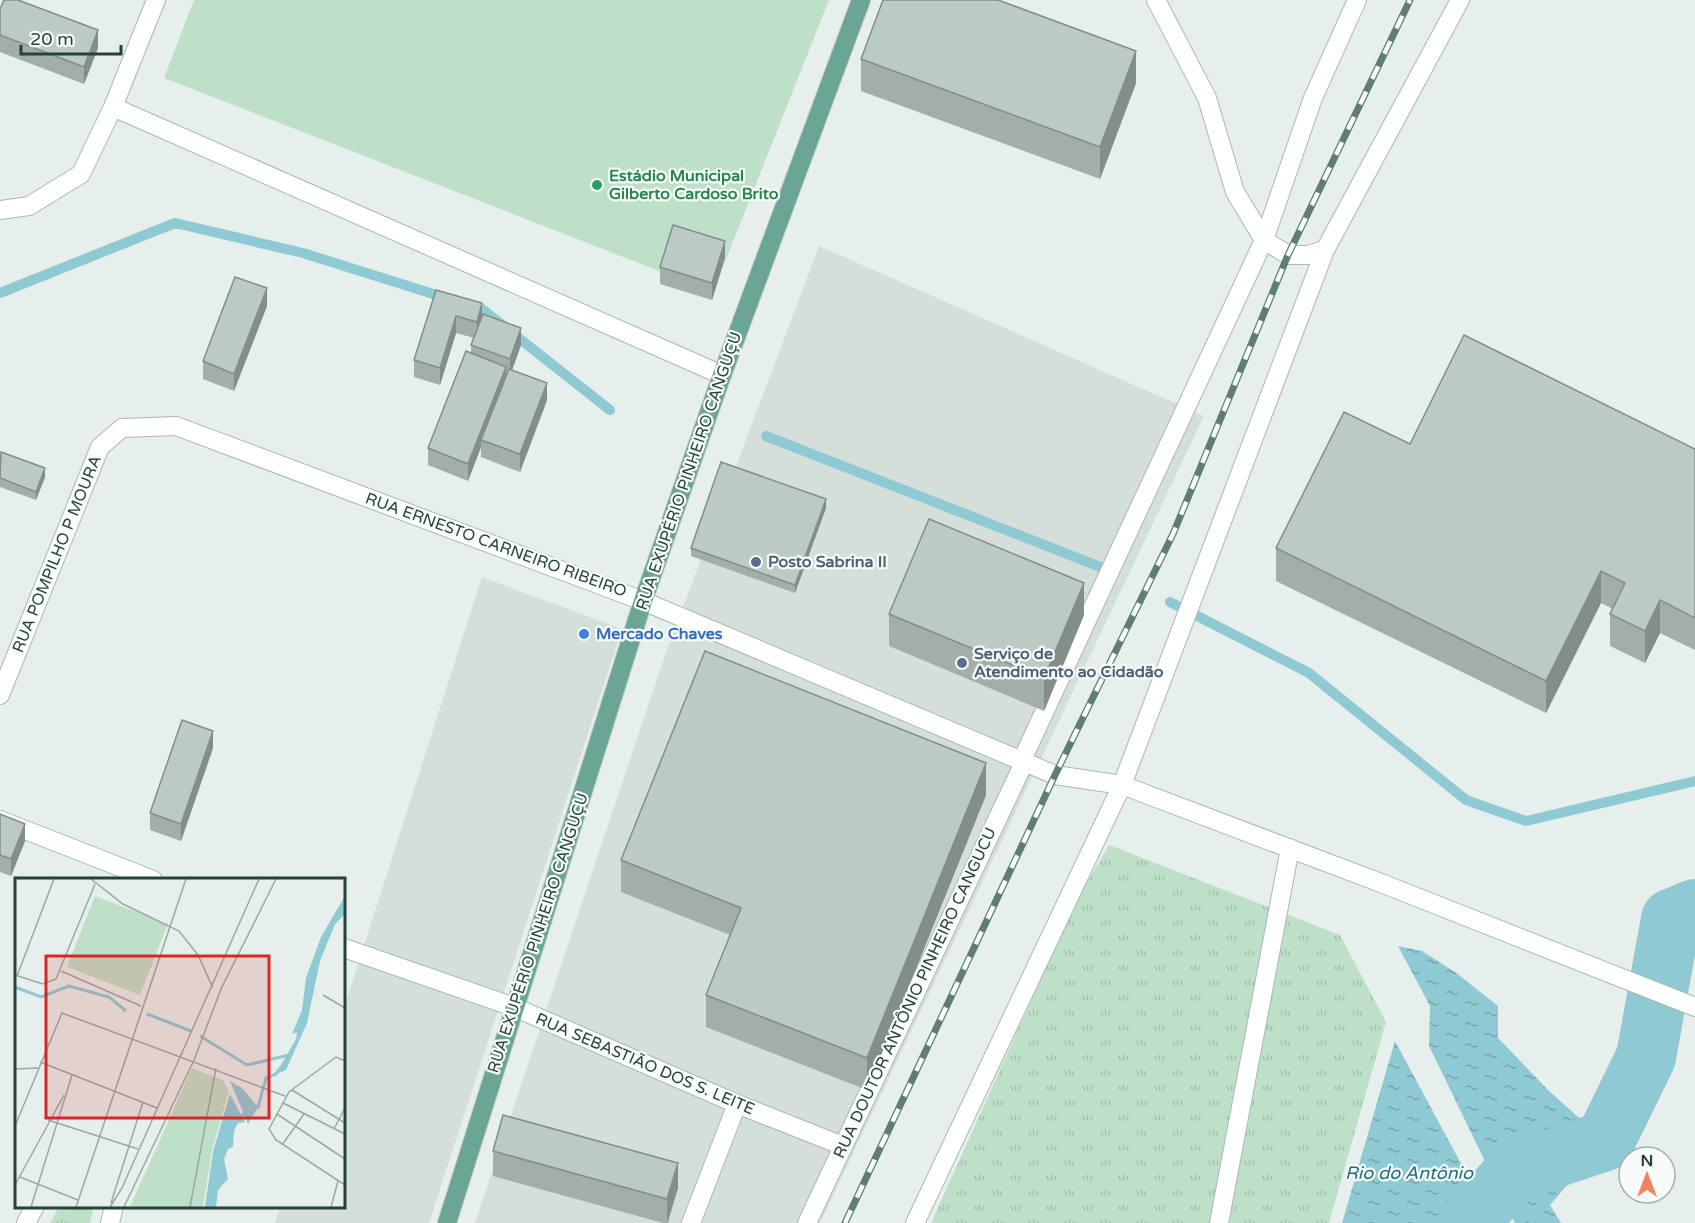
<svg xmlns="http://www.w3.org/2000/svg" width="1695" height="1223" font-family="'Varela Round',sans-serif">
  <defs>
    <pattern id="grass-tufts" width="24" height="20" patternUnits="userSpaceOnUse" patternTransform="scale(1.5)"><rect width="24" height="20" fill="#bfe0c8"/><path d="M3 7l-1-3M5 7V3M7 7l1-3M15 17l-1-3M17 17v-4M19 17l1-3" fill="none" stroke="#a4c1ad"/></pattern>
    <pattern id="water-ripples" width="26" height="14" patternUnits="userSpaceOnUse" patternTransform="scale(1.5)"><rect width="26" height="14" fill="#8ec9d4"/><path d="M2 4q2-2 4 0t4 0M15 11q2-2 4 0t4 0" fill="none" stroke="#74a5ad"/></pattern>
  </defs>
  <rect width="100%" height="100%" fill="#e6efeb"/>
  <path fill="#d4dfda" d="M 819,246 L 1204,416 L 820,1223 L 475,1223 L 665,655 Z
    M 482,577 L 622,629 L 429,1223 L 275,1223 L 280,1207 L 344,1206 L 344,1008 Z"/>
  <path fill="url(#grass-tufts)" d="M 1109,845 L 1340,935 L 1386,1022 L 1329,1223 L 931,1223 L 1076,901 Z
    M 59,1207 L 94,1207 L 90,1223 L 50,1223 Z"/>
  <path fill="#bfe0c8" d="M 194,0 L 829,0 L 713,292 L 164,78 Z"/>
  <path fill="url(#water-ripples)" d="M 1398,946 L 1422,951 L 1455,972 L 1498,1006 L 1498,1038 L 1549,1091 L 1605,1141 L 1550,1205 L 1561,1223 L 1515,1223 L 1429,1046 L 1430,1006 Z
    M 1395,1041 L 1493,1223 L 1342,1223 Z"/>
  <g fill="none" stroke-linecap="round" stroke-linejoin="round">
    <path stroke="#8ec9d4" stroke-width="10" d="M 0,293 L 175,223 L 303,253 L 446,298
      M 470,306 L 482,309 L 610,410
      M 766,436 L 1103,568
      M 1170,602 L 1309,673 L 1466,800 L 1526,821 L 1695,781"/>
    <path stroke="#8ec9d4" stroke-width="60" d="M 1469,1223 L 1515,1171 L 1605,1141 L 1646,1057 L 1671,919 L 1695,909"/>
    <defs>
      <path id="minor" d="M 1156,0 L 1207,98 L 1235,192 L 1264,240 L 1288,255 L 1308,255 L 1325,250
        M 113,107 L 722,375
        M 0,210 L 29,206 L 81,174 L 113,107 L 156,0
        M 0,695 L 100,447 L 122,428 L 176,426 L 643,601 L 1055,775 L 1122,785 L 1381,883 L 1695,1007
        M 0,820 L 153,880
        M 344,948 L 514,1007 L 737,1104 L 843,1146
        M 26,1223 L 35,1206
        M 110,1223 L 114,1206
        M 691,1223 L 737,1104
        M 807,1223 L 1021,769 L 1021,762 L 1264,240 L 1313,98 L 1357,0
        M 915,1223 L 1122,785 L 1325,250 L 1460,0
        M 1219,1223 L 1290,848"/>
      <path id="major" d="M 447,1223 L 643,601 L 722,375 L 861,0"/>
    </defs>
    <use href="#minor" stroke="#a8b8b2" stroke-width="20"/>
    <use href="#major" stroke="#c2cac8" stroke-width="20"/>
    <use href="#minor" stroke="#fff" stroke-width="18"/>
    <use href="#major" stroke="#6aa596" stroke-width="18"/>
    <defs>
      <path id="rail" d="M 845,1223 L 1055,775 L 1173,534 L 1288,255 L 1410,0"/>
    </defs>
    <use href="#rail" stroke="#5f7d75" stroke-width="7"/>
    <use href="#rail" stroke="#f7fbf9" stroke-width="4.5" stroke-dasharray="14" stroke-linecap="butt"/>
  </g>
  <path fill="#a1aea9" d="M 0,9 L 98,48 L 84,84 L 0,52 Z
    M 861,59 L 1136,83 L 1100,179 L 861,91 Z
    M 725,258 L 712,300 L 660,284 L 660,267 Z
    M 436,290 L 482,316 L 521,345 L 512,370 L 547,400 L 520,472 L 481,457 L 481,447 L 468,481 L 428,465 L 428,448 L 471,353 L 471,345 L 474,338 L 456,333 L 440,385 L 414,377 L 414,360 Z
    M 267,306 L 234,391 L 203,379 L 203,361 Z
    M 1410,444 L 1695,449 L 1695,650 L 1660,633 L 1645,663 L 1610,646 L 1610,614 L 1613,609 L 1601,603 L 1546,713 L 1276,581 L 1276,548 Z
    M 0,454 L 45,477 L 36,500 L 0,487 Z
    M 826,508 L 795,593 L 691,556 L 691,548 Z
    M 889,614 L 1084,615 L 1044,711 L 889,646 Z
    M 213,748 L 181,841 L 150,830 L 150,813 Z
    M 986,795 L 867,1090 L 706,1027 L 706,995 L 730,935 L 621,892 L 621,860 Z
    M 0,814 L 25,841 L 11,876 L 0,872 Z
    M 493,1151 L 678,1188 L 668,1223 L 663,1223 L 493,1176 Z"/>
  <path fill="#838d89" d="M 98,30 L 98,48 L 84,84 L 84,67 Z
    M 1136,51 L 1136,83 L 1100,179 L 1100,147 Z
    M 725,241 L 725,258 L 712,300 L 712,283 Z
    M 267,288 L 267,306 L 234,391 L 234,374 Z
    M 482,303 L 482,320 L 477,339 L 477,322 Z
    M 456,316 L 456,333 L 440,385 L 440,368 Z
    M 521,328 L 521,345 L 510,376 L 510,359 Z
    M 506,367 L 506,384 L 481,440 L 481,447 L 468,481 L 468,464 Z
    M 547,383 L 547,400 L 520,472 L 520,454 Z
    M 45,468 L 45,477 L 36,500 L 36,492 Z
    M 826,499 L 826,508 L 795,593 L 795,585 Z
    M 1601,571 L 1601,603 L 1546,713 L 1546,681 Z
    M 1084,583 L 1084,615 L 1044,711 L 1044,678 Z
    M 1660,600 L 1660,633 L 1645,663 L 1645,631 Z
    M 213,731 L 213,748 L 181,841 L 181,824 Z
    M 986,763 L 986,795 L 867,1090 L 867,1058 Z
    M 25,824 L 25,841 L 11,876 L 11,859 Z
    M 678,1163 L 678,1188 L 667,1223 L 667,1199 Z"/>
  <path fill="#bbcac4" stroke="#838d89" stroke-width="1.5" d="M 4,0 L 18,0 L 98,30 L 84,67 L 0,35 L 0,9 Z
    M 883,0 L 998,0 L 1136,51 L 1100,147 L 861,59 Z
    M 673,225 L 725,241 L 712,283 L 660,267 Z
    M 235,277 L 267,288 L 234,374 L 203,361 Z
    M 436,290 L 482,303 L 477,322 L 456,316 L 440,368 L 414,360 Z
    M 483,314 L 521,328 L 510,359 L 471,345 Z
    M 1464,335 L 1695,449 L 1695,618 L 1660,600 L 1645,631 L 1610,614 L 1625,583 L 1601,571 L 1546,681 L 1276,548 L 1344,412 L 1410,444 Z
    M 466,351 L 506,367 L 468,464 L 428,448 Z
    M 509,369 L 547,383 L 520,454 L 481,440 Z
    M 1,452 L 45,468 L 36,492 L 0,478 Z
    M 721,462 L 826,499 L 795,585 L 691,548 Z
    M 929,519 L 1084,583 L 1044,678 L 889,614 Z
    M 705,651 L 986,763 L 867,1058 L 706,995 L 741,908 L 621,860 Z
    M 182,720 L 213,731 L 181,824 L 150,813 Z
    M 0,814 L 25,824 L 11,859 L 0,855 Z
    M 503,1115 L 678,1163 L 667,1199 L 493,1151 Z"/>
  <circle fill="#2e9e5b" stroke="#f7fbf9" stroke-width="2" cx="597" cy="185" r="6"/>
  <g fill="#5c6f8a" stroke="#f7fbf9" stroke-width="2">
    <circle cx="756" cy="562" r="6"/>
    <circle cx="962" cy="663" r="6"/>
  </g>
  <circle fill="#3f7fe0" stroke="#f7fbf9" stroke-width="2" cx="584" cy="634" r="6"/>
  <g text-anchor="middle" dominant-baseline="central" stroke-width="4.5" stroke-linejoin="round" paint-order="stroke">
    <g font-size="16" font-weight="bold" fill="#27864d" stroke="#f7fbf9" text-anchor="start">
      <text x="609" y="176">Estádio Municipal<tspan x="609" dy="18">Gilberto Cardoso Brito</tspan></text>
    </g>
    <g font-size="16" fill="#24423a" stroke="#f7fbf9">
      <text transform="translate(689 471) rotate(-71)">RUA EXUPÉRIO PINHEIRO CANGUÇU</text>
      <text transform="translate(496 545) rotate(20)">RUA ERNESTO CARNEIRO RIBEIRO</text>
      <text transform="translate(57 554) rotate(-68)">RUA POMPILHO P MOURA</text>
      <text transform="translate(538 933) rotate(-72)">RUA EXUPÉRIO PINHEIRO CANGUÇU</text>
      <text transform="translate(915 993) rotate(-65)">RUA DOUTOR ANTÔNIO PINHEIRO CANGUCU</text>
      <text transform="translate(645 1064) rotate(23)">RUA SEBASTIÃO DOS S. LEITE</text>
    </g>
    <g font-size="16" font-weight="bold" fill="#4e5e75" stroke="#f7fbf9" text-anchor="start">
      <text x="768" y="562">Posto Sabrina II</text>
      <text x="974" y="654">Serviço de<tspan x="974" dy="18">Atendimento ao Cidadão</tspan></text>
    </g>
    <g font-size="16" font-weight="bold" fill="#366cbe" stroke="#f7fbf9" text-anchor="start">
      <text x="596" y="634">Mercado Chaves</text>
    </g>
    <g font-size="18" font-style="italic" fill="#1c6f80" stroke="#f7fbf9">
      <text x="1409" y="1173">Rio do Antônio</text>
    </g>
  </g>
  <g transform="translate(15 878)">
    <rect width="330" height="330" fill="#e6efeb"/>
    <path d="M 177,190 L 208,202 L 214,213 L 197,273 L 188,329 L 115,329 Z" fill="#bfe0c8"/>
    <path d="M 80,18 L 153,46 L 125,117 L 52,89 Z" fill="#bfe0c8"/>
    <path d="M 330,18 L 330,36 L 320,46 L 305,83 L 292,145 L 271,192 L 261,196 L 281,161 L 282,154 L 277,156 L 287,132 L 291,100 L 306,59 ZM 215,203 L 228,211 L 243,229 L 233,246 ZM 215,216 L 230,244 L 223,245 L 219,253 L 218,269 L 213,271 L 209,281 L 213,301 L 203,312 L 201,329 L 190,329 L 198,274 Z" fill="#8ec9d4"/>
    <path fill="none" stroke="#8ec9d4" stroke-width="3" d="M 0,109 L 26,119 L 54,108 L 94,119 L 111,133M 132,136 L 176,153M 185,158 L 232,187 L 274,177M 221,244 L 231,233 L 243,229 L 251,200 L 261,196 L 270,184"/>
    <path fill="none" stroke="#98aaa4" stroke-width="1.5" d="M 76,1 L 108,26 L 164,53 L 183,77 L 198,110M 46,93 L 126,128M 0,97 L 28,106 L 41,101 L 80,6M 2,98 L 39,1M 308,117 L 330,130M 330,183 L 321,179 L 274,214 L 254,251 L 261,262 L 330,307M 25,184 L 142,230M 0,191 L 23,190M 277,212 L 330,245M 268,225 L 330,256M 262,236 L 330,281M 33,242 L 123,271M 0,248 L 47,135 L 270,218M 319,251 L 330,230M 267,267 L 289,236M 5,299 L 63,322M 0,307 L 49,217M 96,325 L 128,224M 16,329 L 57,197M 61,329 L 171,1M 95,329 L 107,310 L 244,1M 109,329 L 179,182 L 206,111 L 261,1M 175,329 L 201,190M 316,329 L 323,303"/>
    <path fill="#d62828" fill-opacity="0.15" stroke="#d62828" stroke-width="3" d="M 31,78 L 254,78 L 254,240 L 31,240 Z"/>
    <rect width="330" height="330" fill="none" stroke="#24423a" stroke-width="3"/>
  </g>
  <g transform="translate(1647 1175)"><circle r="28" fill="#f7fbf9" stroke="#a3b1ad" stroke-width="1.5"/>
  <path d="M0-4.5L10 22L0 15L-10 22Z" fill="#f4845f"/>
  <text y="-9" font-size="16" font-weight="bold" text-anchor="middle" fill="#24423a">N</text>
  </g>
  <path d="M21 45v9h100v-9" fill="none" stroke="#24423a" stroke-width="3"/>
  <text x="30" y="45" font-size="18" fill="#24423a" stroke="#f7fbf9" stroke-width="4.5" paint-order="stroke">20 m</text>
</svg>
